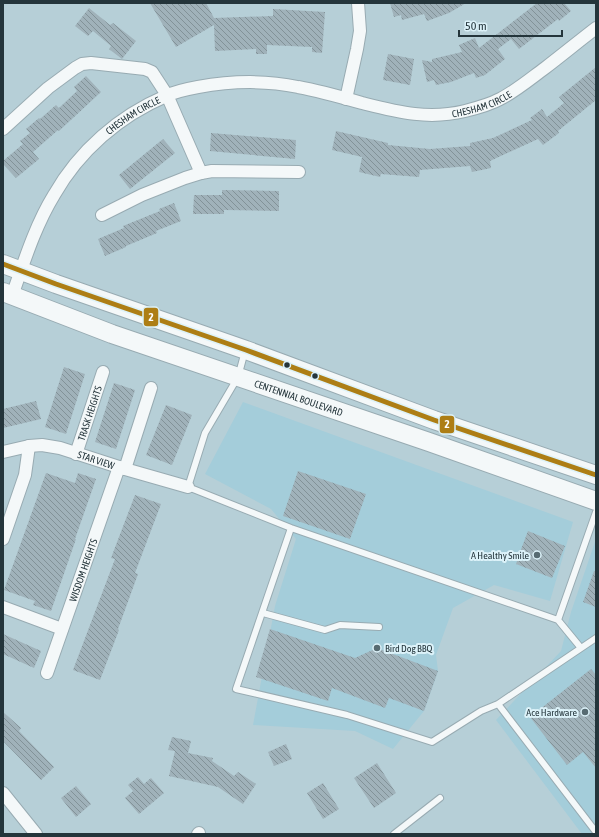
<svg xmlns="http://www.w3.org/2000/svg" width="599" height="837" font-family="'Asap Condensed',sans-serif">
  <defs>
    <pattern id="building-back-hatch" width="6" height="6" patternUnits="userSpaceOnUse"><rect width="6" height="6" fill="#a0b2ba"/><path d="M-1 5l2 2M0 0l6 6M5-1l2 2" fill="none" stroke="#829298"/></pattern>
  </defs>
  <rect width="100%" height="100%" fill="#b6cfd7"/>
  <path fill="#a4cdda" d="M 243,402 L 573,522 L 550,601 L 494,585 L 453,608 L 436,655 L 438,671 L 424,711 L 393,749 L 355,731 L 253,725 L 275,606 L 296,539 L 271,509 L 205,474 Z
    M 596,539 L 596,834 L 582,834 L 496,720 L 561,651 L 571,612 Z"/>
  <path fill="url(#building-back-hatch)" d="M 150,3 L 206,3 L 214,18 L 273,16 L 273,9 L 325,12 L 322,53 L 312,52 L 312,47 L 267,45 L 267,54 L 256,54 L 256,49 L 215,51 L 214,25 L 176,47 Z
    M 390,3 L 466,3 L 449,13 L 427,21 L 424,14 L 402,20 L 401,15 L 394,17 Z
    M 537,3 L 564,3 L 571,11 L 559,21 L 558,19 L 519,49 L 511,39 L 498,49 L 505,59 L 485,75 L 476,78 L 474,73 L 451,82 L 436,85 L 434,80 L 427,82 L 422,60 L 432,62 L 432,59 L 462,52 L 459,45 L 475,38 L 479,48 Z
    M 89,8 L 110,25 L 113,23 L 136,41 L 122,59 L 109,49 L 111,46 L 93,31 L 88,36 L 75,26 Z
    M 388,54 L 414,59 L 410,85 L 383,80 Z
    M 596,67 L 596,100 L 558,131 L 559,133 L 543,145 L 538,139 L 490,161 L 491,168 L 472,172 L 470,166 L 420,170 L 419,177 L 381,174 L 380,177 L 359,172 L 362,157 L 332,150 L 336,131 L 388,143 L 388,145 L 430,149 L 470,146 L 470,143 L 493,138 L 532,120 L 530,118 L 542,109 L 547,117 L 564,103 L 559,97 Z
    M 86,76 L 101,92 L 59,131 L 58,130 L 33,152 L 39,159 L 16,178 L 3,164 L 3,161 L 23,144 L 20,141 L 30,133 L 26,129 L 39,118 L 40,119 L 56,105 L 59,108 L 77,91 L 74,87 Z
    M 211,133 L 296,140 L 295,159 L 210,151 Z
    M 163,139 L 175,153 L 130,189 L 119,175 Z
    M 222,190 L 279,191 L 279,211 L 224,210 L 224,214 L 193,214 L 194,195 L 222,195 Z
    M 174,203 L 181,221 L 156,231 L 157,233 L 126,246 L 126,247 L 105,256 L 98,239 L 124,228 L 123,226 L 160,211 L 159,209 Z
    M 64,367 L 85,374 L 66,434 L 45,427 Z
    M 114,383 L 135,390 L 116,449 L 95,442 Z
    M 36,401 L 41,419 L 3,428 L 3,409 Z
    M 166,405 L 192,415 L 172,465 L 146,455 Z
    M 298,471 L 366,494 L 350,539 L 283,516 Z
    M 46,473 L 75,483 L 78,473 L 96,479 L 75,539 L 76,539 L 51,611 L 33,605 L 35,601 L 4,590 Z
    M 135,495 L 161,504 L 135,573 L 138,574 L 118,629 L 119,630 L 100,680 L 73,670 L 115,559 L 111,558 Z
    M 528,531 L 565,546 L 552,578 L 516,564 L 517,561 L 517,560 Z
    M 594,571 L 596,571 L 596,607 L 583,602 Z
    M 270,629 L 355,658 L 377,648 L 438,671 L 424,711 L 389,698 L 385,708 L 332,688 L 328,701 L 256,677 Z
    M 3,634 L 41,651 L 34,668 L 3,654 Z
    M 591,669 L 596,675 L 596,768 L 583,752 L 567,765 L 530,717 Z
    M 3,712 L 21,728 L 19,731 L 54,767 L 41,780 L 3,741 Z
    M 172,737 L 191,741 L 188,753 L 213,758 L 212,761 L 234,776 L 238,772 L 256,784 L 243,804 L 218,787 L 169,776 L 175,751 L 168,750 Z
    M 286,744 L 292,759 L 274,766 L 268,752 Z
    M 377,763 L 396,793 L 374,808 L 354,778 Z
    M 138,777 L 144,784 L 151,778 L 164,793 L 139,814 L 125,798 L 133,791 L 128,785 Z
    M 323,783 L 339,809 L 323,819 L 307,793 Z
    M 76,786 L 91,804 L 76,817 L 61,798 Z"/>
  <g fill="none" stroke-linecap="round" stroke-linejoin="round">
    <defs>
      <path id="lane" d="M 245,351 L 238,377 L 205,433 L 188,487 L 291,528 L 558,620 L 581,648
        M 291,528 L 236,689 L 347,715 L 432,742 L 481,711 L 498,704 L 596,638
        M 263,613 L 325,630 L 340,625 L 379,627
        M 558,620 L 596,512
        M 498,704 L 596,832
        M 394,834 L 440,798"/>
      <g id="street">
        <path d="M 346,99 L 357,49 L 360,31 L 358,3"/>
        <path d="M 3,129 L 48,88 L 75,68 L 82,64 L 91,63 L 145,69 L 152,72 L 167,95 L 201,173"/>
        <path d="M 102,215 L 142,195 L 185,178 L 201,173 L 212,171 L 299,172"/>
        <path id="s1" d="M 12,296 C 24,262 35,226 54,195 C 79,151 119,116 166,96 C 176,91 187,89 198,87 C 231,81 265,80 298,87 C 320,91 341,97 362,103 C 398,112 428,120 465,111 C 477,108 489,105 500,99 C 516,91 530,79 545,68 C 562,55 579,41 596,28"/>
        <path id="s2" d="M 3,452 L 29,446 L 42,445 L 60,448 L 125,469 L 188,487"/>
        <path id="s3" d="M 76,454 L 103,372"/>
        <path d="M 125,469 L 151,388"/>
        <path d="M 3,539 L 25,475 L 29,446"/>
        <path d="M 3,607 L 62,629"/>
        <path id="s4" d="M 47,673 L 119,467"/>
        <path d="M 3,793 L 36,834"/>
        <path d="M 198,834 L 199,833"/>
      </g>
      <g id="primary">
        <path d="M 3,264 L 56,284 L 246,350 L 434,420 L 596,475"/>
        <path id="s5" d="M 3,292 L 112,334 L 429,442 L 596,501"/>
      </g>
    </defs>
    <use href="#lane" stroke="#98abb2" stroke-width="8"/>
    <use href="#street" stroke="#98abb2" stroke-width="14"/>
    <use href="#primary" stroke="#98abb2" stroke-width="20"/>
    <use href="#lane" stroke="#f4f8f9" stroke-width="6"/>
    <use href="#street" stroke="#f4f8f9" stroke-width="12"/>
    <use href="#primary" stroke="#f4f8f9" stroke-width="18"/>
    <defs>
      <path id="bus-1" d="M 3,264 L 56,284 L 246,350 L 434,420 L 596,475"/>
    </defs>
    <use href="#bus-1" stroke="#dcf2f9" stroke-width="8"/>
    <use href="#bus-1" stroke="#ad7e15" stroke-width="5"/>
  </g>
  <g fill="#24353b" stroke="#dcf2f9" stroke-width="1.5">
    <circle cx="287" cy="365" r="3.5"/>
    <circle cx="315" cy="376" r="3.5"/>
  </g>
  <g fill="#576b72" stroke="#dcf2f9" stroke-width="1.5">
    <circle cx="537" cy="555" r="4"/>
    <circle cx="377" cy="648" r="4"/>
    <circle cx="585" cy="712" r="4"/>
  </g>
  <g text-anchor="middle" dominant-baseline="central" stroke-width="4" stroke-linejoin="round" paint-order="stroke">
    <g font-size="10" fill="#24353b" stroke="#dcf2f9">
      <text stroke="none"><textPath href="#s1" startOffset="584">CHESHAM CIRCLE</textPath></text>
      <text stroke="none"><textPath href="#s1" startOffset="223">CHESHAM CIRCLE</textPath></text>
      <text stroke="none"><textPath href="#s5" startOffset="314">CENTENNIAL BOULEVARD</textPath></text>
      <text stroke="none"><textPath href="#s3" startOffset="43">TRASK HEIGHTS</textPath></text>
      <text stroke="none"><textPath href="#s2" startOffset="96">STAR VIEW</textPath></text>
      <text stroke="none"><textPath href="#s4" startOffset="109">WISDOM HEIGHTS</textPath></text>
    </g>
    <g font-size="10" fill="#24353b" stroke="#dcf2f9" text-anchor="end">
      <text x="529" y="555">A Healthy Smile</text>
      <text x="385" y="648" text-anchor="start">Bird Dog BBQ</text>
      <text x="577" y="712">Ace Hardware</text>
    </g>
  </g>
  <g stroke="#dcf2f9" stroke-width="1.5">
    <rect x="143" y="307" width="16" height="20" rx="4" fill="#ad7e15"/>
    <rect x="439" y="415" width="16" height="19" rx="4" fill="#ad7e15"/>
  </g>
  <g font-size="11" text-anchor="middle" font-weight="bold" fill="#fff">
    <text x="151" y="321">2</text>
    <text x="447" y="428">2</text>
  </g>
  <rect width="599" height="837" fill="none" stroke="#24353b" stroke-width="8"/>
  <path d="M459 30v6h103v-6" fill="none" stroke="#24353b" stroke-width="2"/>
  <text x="465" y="30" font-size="12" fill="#24353b" stroke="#dcf2f9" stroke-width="3" paint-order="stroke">50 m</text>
</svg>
